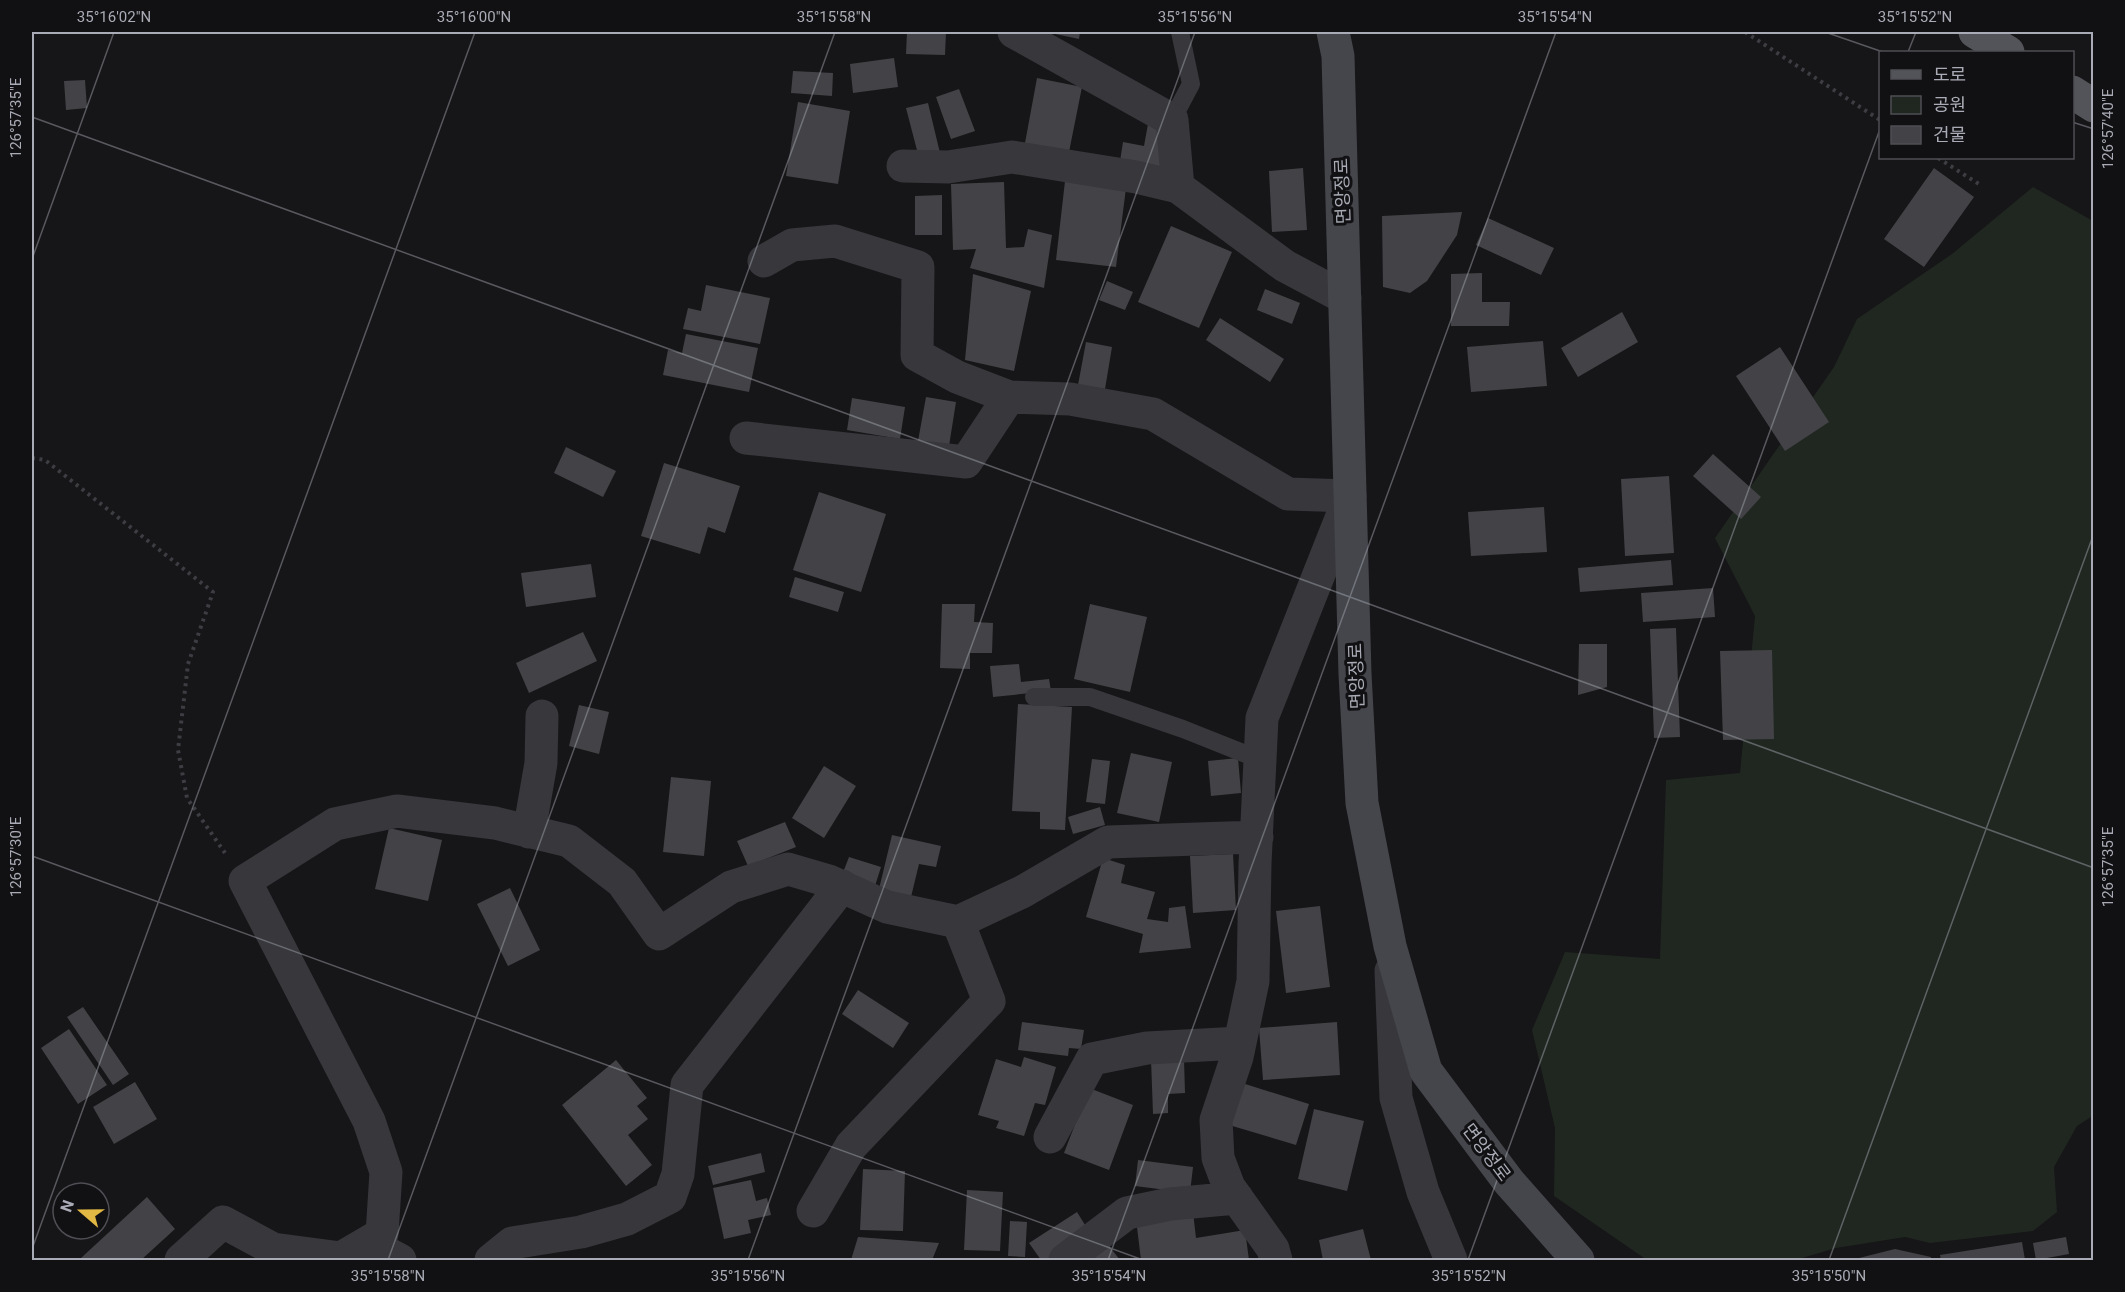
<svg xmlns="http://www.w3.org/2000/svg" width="2125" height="1292" font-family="Roboto,'Noto Sans KR',sans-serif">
  <rect width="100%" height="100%" fill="#161517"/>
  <path fill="#202721" d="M 2033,187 L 2093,221 L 2094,1115 L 2077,1126 L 2054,1167 L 2057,1212 L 2033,1231 L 1930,1243 L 1905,1237 L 1836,1248 L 1795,1260 L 1647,1260 L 1554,1196 L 1555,1128 L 1532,1030 L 1565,952 L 1660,959 L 1666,780 L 1740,773 L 1755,616 L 1715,538 L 1834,367 L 1857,319 L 1952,254 Z"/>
  <path fill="#434347" d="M 907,32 L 946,32 L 945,55 L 906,54 Z
    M 1046,32 L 1080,32 L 1079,39 Z
    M 894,58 L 898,87 L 853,93 L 850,64 Z
    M 793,71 L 833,73 L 832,96 L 791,93 Z
    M 1037,78 L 1082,87 L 1069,152 L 1025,143 Z
    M 85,80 L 87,108 L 66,110 L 64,81 Z
    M 959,89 L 975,131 L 951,139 L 936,97 Z
    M 798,102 L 850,111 L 838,184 L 786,176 Z
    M 928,103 L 940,153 L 919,158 L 906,108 Z
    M 1148,124 L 1169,128 L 1162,167 L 1120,161 L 1123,142 L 1144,146 Z
    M 1303,168 L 1307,230 L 1272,232 L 1269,171 Z
    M 1934,168 L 1974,197 L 1924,267 L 1884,239 Z
    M 1065,181 L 1126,188 L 1116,267 L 1056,260 Z
    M 1004,182 L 1006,248 L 1024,247 L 1028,229 L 1052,235 L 1044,288 L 970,268 L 976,249 L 953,250 L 951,184 Z
    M 942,195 L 942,235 L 915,235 L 915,196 Z
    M 1462,212 L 1457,235 L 1427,281 L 1410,293 L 1383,287 L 1382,216 Z
    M 1488,218 L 1554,248 L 1541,275 L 1476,245 Z
    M 1171,226 L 1232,252 L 1199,328 L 1138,302 Z
    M 1482,273 L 1482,302 L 1510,302 L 1509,326 L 1451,326 L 1451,274 Z
    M 973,274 L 1031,291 L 1014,371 L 965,360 Z
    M 1107,281 L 1133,292 L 1125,310 L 1099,300 Z
    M 706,285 L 770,298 L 760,344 L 683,329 L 688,308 L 701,311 Z
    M 1265,289 L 1300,303 L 1292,324 L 1257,310 Z
    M 1622,312 L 1638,342 L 1578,377 L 1561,348 Z
    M 1220,318 L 1284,359 L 1270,382 L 1206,340 Z
    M 686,334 L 758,348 L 749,392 L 663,375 L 668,350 L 682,353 Z
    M 1543,341 L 1547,386 L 1471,392 L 1467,347 Z
    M 1086,342 L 1112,347 L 1105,389 L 1078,385 Z
    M 1780,347 L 1829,422 L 1785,451 L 1736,376 Z
    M 926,397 L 956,402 L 949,446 L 918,441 Z
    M 852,398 L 905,407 L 900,439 L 847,430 Z
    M 566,447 L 616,471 L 603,497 L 554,473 Z
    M 1713,454 L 1761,497 L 1741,519 L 1693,476 Z
    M 664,463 L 740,486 L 725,533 L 708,527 L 700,554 L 641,536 Z
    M 1669,476 L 1674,553 L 1625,556 L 1621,479 Z
    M 819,492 L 886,514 L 861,592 L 793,570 Z
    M 1544,507 L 1547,552 L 1471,556 L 1468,512 Z
    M 1671,560 L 1673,585 L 1580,592 L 1578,568 Z
    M 591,564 L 596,597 L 526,607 L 521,573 Z
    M 795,577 L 844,592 L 838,612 L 789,597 Z
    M 1713,588 L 1715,617 L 1643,622 L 1641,593 Z
    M 942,604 L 975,604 L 974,622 L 993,623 L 992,653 L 970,653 L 970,669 L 940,668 Z
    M 1090,604 L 1147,617 L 1130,692 L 1074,679 Z
    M 1676,628 L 1680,737 L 1654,738 L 1650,629 Z
    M 583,632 L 597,661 L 529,693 L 516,663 Z
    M 1579,644 L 1607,644 L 1607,687 L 1578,695 Z
    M 1772,650 L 1774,739 L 1723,740 L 1720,651 Z
    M 1019,664 L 1021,682 L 1049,679 L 1051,691 L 993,697 L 990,666 Z
    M 1018,704 L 1072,707 L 1065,830 L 1040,829 L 1040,812 L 1012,811 Z
    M 579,705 L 609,712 L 599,754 L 569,746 Z
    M 1131,753 L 1172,762 L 1159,822 L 1117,813 Z
    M 1238,758 L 1241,793 L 1211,796 L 1208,761 Z
    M 1092,759 L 1110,761 L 1105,804 L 1086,802 Z
    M 824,766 L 856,786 L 824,838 L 792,818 Z
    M 671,777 L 711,781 L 704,856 L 663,852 Z
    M 1100,807 L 1105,825 L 1073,834 L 1068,817 Z
    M 785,822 L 796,847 L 748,866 L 737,841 Z
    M 389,828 L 442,840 L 428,901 L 375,889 Z
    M 892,835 L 941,846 L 936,867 L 919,864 L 911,897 L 879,889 Z
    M 1233,854 L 1236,910 L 1193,913 L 1190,856 Z
    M 849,857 L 881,867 L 875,886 L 842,875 Z
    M 1103,858 L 1125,865 L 1121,883 L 1155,892 L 1147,919 L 1168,922 L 1169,908 L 1185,906 L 1191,948 L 1139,953 L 1143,934 L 1086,917 Z
    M 510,888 L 540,950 L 508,966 L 477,904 Z
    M 1320,906 L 1330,987 L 1286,993 L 1276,911 Z
    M 858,990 L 909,1023 L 893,1048 L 842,1014 Z
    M 83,1007 L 129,1074 L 113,1085 L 67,1017 Z
    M 1022,1022 L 1084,1030 L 1081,1049 L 1069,1048 L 1068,1056 L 1018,1050 Z
    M 1337,1022 L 1340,1075 L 1263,1080 L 1259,1028 Z
    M 69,1029 L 107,1085 L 78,1104 L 41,1048 Z
    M 1024,1057 L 1056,1067 L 1045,1105 L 1035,1103 L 1024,1136 L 996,1128 L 999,1121 L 978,1115 L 996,1059 L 1021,1067 Z
    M 1151,1059 L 1184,1059 L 1185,1093 L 1168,1094 L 1168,1113 L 1153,1114 Z
    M 616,1060 L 647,1098 L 637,1106 L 648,1119 L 628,1135 L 652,1165 L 626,1186 L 562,1105 Z
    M 135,1082 L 157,1119 L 114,1144 L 93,1107 Z
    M 1242,1083 L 1309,1104 L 1296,1145 L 1229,1125 Z
    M 1089,1088 L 1133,1105 L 1109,1170 L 1064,1153 Z
    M 1314,1109 L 1364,1121 L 1347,1191 L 1298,1179 Z
    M 761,1153 L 765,1172 L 713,1185 L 708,1166 Z
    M 1138,1160 L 1193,1167 L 1190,1193 L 1135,1186 Z
    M 863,1169 L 905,1171 L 903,1231 L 860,1230 Z
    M 751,1180 L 756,1201 L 767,1198 L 771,1215 L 748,1220 L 751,1233 L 724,1239 L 713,1188 Z
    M 967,1190 L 1003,1192 L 1000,1251 L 964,1250 Z
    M 147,1197 L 175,1229 L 141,1260 L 84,1260 L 81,1258 Z
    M 1077,1212 L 1090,1233 L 1049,1260 L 1041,1260 L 1029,1243 Z
    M 1193,1212 L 1196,1238 L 1245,1230 L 1249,1260 L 1141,1260 L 1136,1219 Z
    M 1010,1221 L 1027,1222 L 1025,1257 L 1008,1256 Z
    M 1363,1229 L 1371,1260 L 1323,1260 L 1319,1240 Z
    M 858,1237 L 939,1243 L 932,1260 L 851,1260 Z
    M 1102,1237 L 1120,1260 L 1071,1260 Z
    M 2066,1237 L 2069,1254 L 2036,1260 L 2033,1243 Z
    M 2022,1242 L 2025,1260 L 1941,1260 L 1940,1255 Z
    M 1895,1249 L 1931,1257 L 1931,1260 L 1851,1260 Z"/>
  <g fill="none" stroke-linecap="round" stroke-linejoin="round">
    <path stroke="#3d3e43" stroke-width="4" stroke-dasharray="3 4.5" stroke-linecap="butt" d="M 1745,32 L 1880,120
      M 1938,158 L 1982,186
      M 32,458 L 45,460 L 213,592 L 188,664 L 178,750 L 187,798 L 225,853"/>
    <path stroke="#37373c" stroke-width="18" d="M 1172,120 L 1191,84 L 1180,32
      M 1034,697 L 1090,697 L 1183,729 L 1261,760"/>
    <path stroke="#37373c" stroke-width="33" d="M 1014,32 L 1172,120 L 1178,187
      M 903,166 L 948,167 L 1012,157 L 1136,177 L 1178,187 L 1285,266 L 1345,298
      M 764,261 L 792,245 L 835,241 L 918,267 L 917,355 L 957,377 L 1009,397
      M 746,438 L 966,462 L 1009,397 L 1070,399 L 1153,414 L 1288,494 L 1350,496 L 1262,718 L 1255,864 L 1253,981 L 1237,1057 L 1216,1120 L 1218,1158 L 1229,1187 L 1273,1249 L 1276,1260
      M 529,832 L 541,763 L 542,716
      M 1391,971 L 1396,1098 L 1423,1192 L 1451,1260
      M 1050,1137 L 1092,1059 L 1147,1048 L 1240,1043
      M 813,1211 L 851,1146 L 989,1001 L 958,922
      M 368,1243 L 400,1260
      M 181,1260 L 223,1222 L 273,1249 L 341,1258 L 382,1234 L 386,1172 L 369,1121 L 245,881 L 335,824 L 397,811 L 495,823 L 569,841 L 622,882 L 659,934 L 731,887 L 788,869 L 829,881 L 887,907 L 958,922 L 1022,892 L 1108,842 L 1257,837
      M 491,1260 L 512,1243 L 581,1232 L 627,1219 L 670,1197 L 678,1174 L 687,1085 L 842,886
      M 1065,1260 L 1127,1213 L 1170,1204 L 1237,1198"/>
    <path stroke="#45464c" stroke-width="33" d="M 1333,32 L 1338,56 L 1355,674 L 1362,803 L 1390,946 L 1426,1071 L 1509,1182 L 1578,1260"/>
    <path stroke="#53545a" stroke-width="33" d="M 1975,32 L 2008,52
      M 2072,92 L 2094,106"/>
  </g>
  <path fill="none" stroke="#a9acb6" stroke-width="1.5" stroke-opacity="0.45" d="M 1825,32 L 1883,52M 1908,52 L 1916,32M 32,117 L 2094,868M 2072,122 L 2094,129M 32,259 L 114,32M 32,856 L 1143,1260M 32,1249 L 475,32M 388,1260 L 835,32M 748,1260 L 1195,32M 1108,1260 L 1556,32M 1468,1260 L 1880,129M 1829,1260 L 2094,533"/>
  <g text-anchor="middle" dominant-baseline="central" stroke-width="6" stroke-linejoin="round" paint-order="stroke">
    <g font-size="18" fill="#a9acb6" stroke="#111012">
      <text transform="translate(1342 191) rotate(-92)">면앙정로</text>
      <text transform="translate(1356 676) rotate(-92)">면앙정로</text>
      <text transform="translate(1487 1152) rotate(53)">면앙정로</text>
    </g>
  </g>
  <rect width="2125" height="1292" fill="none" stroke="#111012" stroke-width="66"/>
  <rect x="1879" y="51" width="195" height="108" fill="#111012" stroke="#4e4e54" stroke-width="1.5"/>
  <rect x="1891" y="70" width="30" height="9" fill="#53545a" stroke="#4e4e54" stroke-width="1.5"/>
  <text x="1933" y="81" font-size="18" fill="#a9acb6">도로</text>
  <rect x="1891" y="96" width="30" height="18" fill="#202721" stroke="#4e4e54" stroke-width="1.5"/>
  <text x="1933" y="111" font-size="18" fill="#a9acb6">공원</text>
  <rect x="1891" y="126" width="30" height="18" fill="#434347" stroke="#4e4e54" stroke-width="1.5"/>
  <text x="1933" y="141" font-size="18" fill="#a9acb6">건물</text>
  <g transform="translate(81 1211) rotate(290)"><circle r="28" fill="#111012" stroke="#4e4e54" stroke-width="1.5"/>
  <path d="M0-4.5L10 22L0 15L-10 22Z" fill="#e1b843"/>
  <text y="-9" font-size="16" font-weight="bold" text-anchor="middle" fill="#a9acb6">N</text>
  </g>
  <rect x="33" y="33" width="2059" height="1226" fill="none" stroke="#a9acb6" stroke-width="2"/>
  <g font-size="15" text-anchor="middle" fill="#a9acb6">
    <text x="114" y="22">35°16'02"N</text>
    <text x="474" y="22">35°16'00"N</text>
    <text x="834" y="22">35°15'58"N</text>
    <text x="1195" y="22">35°15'56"N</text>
    <text x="1555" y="22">35°15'54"N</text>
    <text x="1915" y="22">35°15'52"N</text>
    <text transform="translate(16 118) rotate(-90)" y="5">126°57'35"E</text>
    <text transform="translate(2108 129) rotate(-90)" y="5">126°57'40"E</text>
    <text transform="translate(16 857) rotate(-90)" y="5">126°57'30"E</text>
    <text transform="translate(2108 867) rotate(-90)" y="5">126°57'35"E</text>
    <text x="388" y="1281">35°15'58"N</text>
    <text x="748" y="1281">35°15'56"N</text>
    <text x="1109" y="1281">35°15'54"N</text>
    <text x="1469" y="1281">35°15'52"N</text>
    <text x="1829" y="1281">35°15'50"N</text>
  </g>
</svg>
